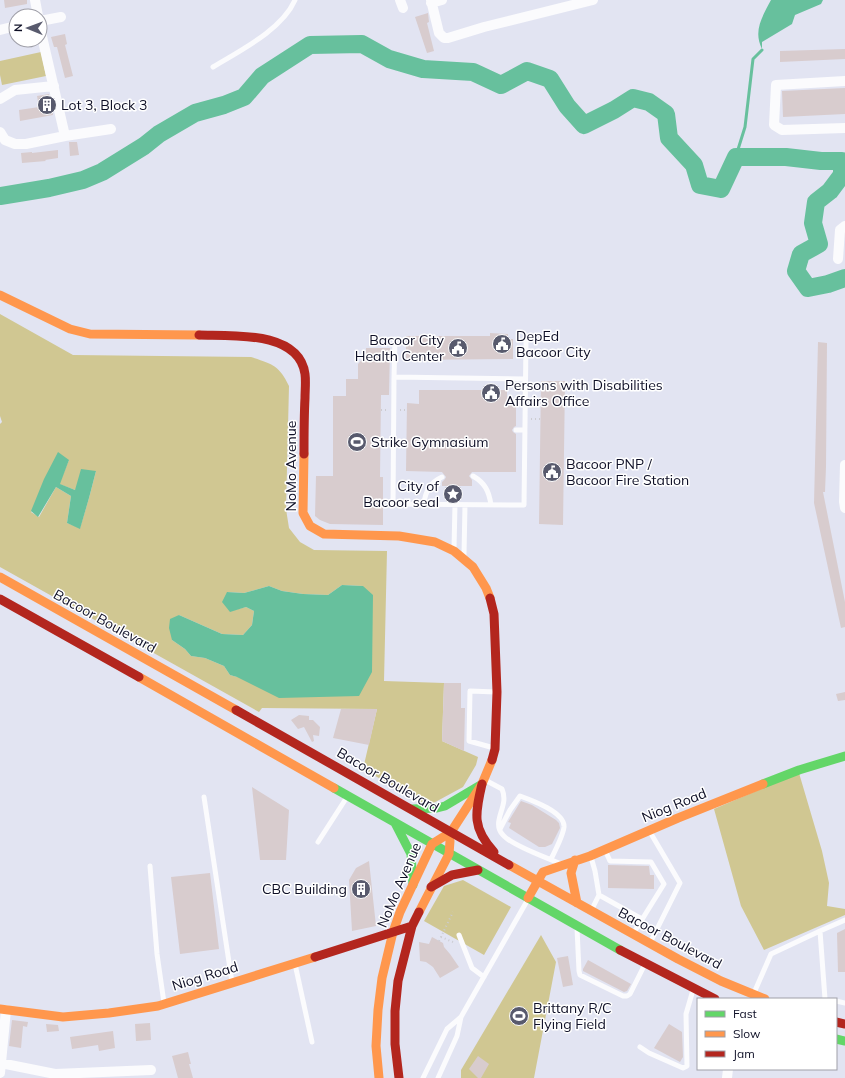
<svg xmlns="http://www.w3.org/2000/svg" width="845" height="1078" font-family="Mulish,sans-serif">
  <rect width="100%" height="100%" fill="#e2e4f2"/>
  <path fill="#d0c792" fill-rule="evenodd" d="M 41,52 L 46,76 L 2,85 L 0,75 L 0,61 Z
    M 0,314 L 73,355 L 251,357 C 272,364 279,365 289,386 L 286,509 L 289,528 L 300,542 L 314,550 L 387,551 L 384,681 L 444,683 L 442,741 L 478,757 L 476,765 L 463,787 L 428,806 L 363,769 L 377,709 L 262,708 L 259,712 L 0,567 L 0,424 L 2,422 L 0,416 ZM 69,460 L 59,484 L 75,490 L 96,471 L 89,498 L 80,528 L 67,523 L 71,496 L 56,487 L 39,517 L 31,512 ZM 342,585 L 363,586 L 237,677 L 230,675 L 224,666 L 205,658 L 191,656 L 185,649 L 172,640 L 179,615 L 222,634 L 243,635 L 252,625 L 254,611 L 246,607 L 230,611 L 227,592 L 244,593 L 269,586 L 282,591 L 303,594 L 328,595 Z
    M 799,773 L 822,851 L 829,883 L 827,906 L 845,909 L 845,915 L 764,950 L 741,906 L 714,809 Z
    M 463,880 L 511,907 L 484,955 L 424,921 L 444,886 Z
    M 541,935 L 556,962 L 534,1078 L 461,1078 L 461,1070 Z"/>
  <path fill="#67c09d" d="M 771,0 L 823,0 L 821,4 L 795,15 L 792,24 L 762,42 L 762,49 C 753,31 762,17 771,0 Z
    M 58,452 L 69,460 L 60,484 L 75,490 L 81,469 L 96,471 L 89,498 L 80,529 L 67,523 L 71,496 L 56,487 L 38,517 L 31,511 L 44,479 Z
    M 342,585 L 363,586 L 373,595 L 372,672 L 359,696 L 279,698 L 237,677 L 230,675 L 224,666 L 205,658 L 191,656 L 185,649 L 172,640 L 169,628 L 170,619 L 179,615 L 222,634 L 243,635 L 252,625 L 254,611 L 246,607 L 230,612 L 222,602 L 227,592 L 244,593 L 269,586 L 282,591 L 303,594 L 328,595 Z"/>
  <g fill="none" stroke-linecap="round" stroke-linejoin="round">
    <path stroke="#67c09d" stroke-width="3" d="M 735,159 L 745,127 L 753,59 L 762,50"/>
    <path stroke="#67c09d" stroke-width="18" d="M 0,196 L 49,188 L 83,180 L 102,172 L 144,146 L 159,134 L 195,113 L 224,105 L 244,97 L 262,76 L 310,45 L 362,44 L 389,59 L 423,69 L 473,72 L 501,85 L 527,71 L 550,79 L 567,106 L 584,125 L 614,110 L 633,98 L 649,102 L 666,114 L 669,138 L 694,165 L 700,185 L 721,189 L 736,157 L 786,157 L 821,161 L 842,161 L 842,175 L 830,191 L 816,202 L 813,223 L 819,244 L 801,254 L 796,271 L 808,288 L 828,284 L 845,278"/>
  </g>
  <path fill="#d8ccce" d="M 4,0 L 27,0 L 27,4 L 5,8 Z
    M 428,13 L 429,22 L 427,23 L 434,51 L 427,53 L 415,17 Z
    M 65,34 L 67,44 L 65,45 L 73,76 L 65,78 L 57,47 L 54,47 L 51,37 Z
    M 845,49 L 845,59 L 780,62 L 780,51 Z
    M 845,88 L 845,114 L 783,117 L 782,91 Z
    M 49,94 L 53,115 L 20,121 L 19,110 L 39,107 L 37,96 Z
    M 69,142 L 77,142 L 79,155 L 70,156 Z
    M 58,150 L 58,158 L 45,160 L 46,161 L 22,163 L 21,153 L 32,152 L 32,153 Z
    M 490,333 L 508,334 L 508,339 L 513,339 L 513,359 L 406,360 L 406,336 L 490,336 Z
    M 818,342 L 827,343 L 826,467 L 825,492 L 823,492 L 845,602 L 845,627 L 841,628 L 814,503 Z
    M 366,348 L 390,348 L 389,395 L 381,395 L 380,477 L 383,477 L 383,525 L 330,524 L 320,520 L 315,516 L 316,476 L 333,476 L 333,396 L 346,396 L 346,379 L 358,379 L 358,364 L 366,355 Z
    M 541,381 L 565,381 L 563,525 L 539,524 Z
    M 419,390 L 507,390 L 507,404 L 516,404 L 516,426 L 514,427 L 512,430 L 513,432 L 516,434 L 516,472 L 472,472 L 469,476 L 472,480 L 472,486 L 442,486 L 442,482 L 445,479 L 446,477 L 442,472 L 406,471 L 407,403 L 419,404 Z
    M 444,683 L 461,683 L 461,708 L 465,708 L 464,751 L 442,741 Z
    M 845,692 L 845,700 L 838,701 L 836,694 Z
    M 341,709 L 377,709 L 369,745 L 333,738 Z
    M 299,715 L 309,716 L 309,720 L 313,720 L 320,727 L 319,736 L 313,735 L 314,741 L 312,742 L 304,727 L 298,729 L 291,720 Z
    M 252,787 L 289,810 L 286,860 L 260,860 Z
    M 521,801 L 532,805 L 556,820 L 559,823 L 560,828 L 552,844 L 545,847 L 539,847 L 509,828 L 511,823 L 508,822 Z
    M 369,861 L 376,926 L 352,931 L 349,880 L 356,868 Z
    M 608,865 L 649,866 L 650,875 L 654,875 L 654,889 L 608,888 Z
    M 210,873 L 219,949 L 180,954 L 171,877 Z
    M 845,929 L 845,972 L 838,972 L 837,933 Z
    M 432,937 L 443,943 L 444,947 L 450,954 L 459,967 L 440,978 L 433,967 L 426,962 L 420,961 L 419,942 L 429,944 Z
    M 568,956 L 573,985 L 563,987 L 557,958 Z
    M 588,960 L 631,984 L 627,991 L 624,992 L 583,971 L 583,969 Z
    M 12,1020 L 28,1022 L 27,1027 L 23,1026 L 21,1048 L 9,1046 Z
    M 150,1023 L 151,1040 L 136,1041 L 135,1024 Z
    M 46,1024 L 58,1025 L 59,1031 L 47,1032 Z
    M 669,1024 L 682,1032 L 683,1057 L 680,1062 L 654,1048 Z
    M 113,1031 L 115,1048 L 99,1051 L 98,1045 L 72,1049 L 70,1037 Z
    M 188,1052 L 191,1064 L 189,1064 L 193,1078 L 178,1078 L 172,1056 Z
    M 478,1056 L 489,1064 L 481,1078 L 478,1078 L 469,1069 Z"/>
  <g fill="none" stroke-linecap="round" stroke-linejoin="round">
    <path stroke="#ccccd1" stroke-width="2" stroke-dasharray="1 3" stroke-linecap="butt" d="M 381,410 L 387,410
      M 400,410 L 407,410
      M 531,419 L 540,419
      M 441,937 L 453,942
      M 439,941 L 453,912"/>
    <path stroke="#fbfbfd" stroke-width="5" d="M 213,67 C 239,51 282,30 295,0
      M 394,377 L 395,339
      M 525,379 L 394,377 L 393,504 L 524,505 L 526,341
      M 516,430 L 525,430
      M 473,476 C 485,483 489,491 491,505
      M 424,504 C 425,492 431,482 442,477
      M 454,549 L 455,504
      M 464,555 L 465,505
      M 494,748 L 469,741 L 470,691 L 496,692
      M 485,780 L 502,789 C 507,801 501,809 499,820 C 498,825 499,831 503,835 C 510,844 546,858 559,863
      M 204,797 L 232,982
      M 500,829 L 510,810 L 520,796 C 531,800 565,812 564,827 C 563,836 555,851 551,859
      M 318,842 L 347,797
      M 605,850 L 610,861 L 651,862 L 664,884 L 633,934
      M 591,857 L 595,871 L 599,895 L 592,909
      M 150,866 L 157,954 L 164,1003
      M 599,895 L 642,919
      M 577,928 L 579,971 L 580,975 L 623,996 L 627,996 L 630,994 L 644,966
      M 820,931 L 845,920
      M 459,935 L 472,968 L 484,977
      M 650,943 L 680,883 L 650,832
      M 295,964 L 312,1042
      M 754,993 L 771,954 L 820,931 L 825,999
      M 836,1001 L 845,1003
      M 640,1047 L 649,1053 L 683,1068 L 687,1066 L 686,1014 L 693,990
      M 423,1078 L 447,1029 L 461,1017 L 527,901
      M 438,1078 L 457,1036 L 461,1017"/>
    <path stroke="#fbfbfd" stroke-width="10" d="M 35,0 L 38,16
      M 400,0 L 403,8
      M 431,0 L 439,33 L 444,38 L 448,38 L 484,27 L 593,0
      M 431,3 L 442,0
      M 40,21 L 61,17
      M 40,28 L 65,136
      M 0,30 L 16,26
      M 845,81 L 776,85 L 774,125 L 782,130 L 845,128
      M 0,99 L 15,90 L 54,86
      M 0,132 L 5,140 L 15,144 L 26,144 L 65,136 L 111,129
      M 838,259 L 840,230 L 845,226
      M 845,465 L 844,502 L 845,508
      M 0,1063 L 55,1074 L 151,1070
      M 0,1073 L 6,1010
      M 727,1078 L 728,1069"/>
    <path stroke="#63d668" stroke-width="9" d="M 763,784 L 799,770 L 845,756
      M 334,788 L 620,950
      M 412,809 L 437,808 L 445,806 L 482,784
      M 395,823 L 411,854 L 413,885
      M 836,1039 L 845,1041"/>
    <path stroke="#ff974d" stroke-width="9" d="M 0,295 L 70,329 L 90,334 L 199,335
      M 304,454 L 303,513 L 310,526 L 324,534 L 399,536 L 435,542 L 454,551 L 473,567 L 486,588 L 490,598
      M 0,577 L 236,710
      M 139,677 L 334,788
      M 575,860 L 571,873 L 577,903
      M 509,865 L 678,959 L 721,981 L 765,999
      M 528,898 L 543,872 L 590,856 L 678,818 L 763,784
      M 419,912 L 449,854 L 450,841
      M 0,1009 L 63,1017 L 109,1013 L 158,1006 L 315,957
      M 379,1078 L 376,1046 L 378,1010 L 382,978 L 393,932 L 400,912 L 432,844 L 451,832 L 482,784 L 492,760"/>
    <path stroke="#b3261e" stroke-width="9" d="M 199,335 C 230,336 299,330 305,374 C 306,382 305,390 305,398 C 304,417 304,435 304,454
      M 490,598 L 494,614 L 497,692 L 495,749 L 492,760
      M 0,599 L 139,677
      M 236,710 L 509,865
      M 482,784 C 475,814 472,828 494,852
      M 431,887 L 452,875 L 478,870
      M 620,950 L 715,999
      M 315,957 L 412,926
      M 836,1022 L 845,1024
      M 399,1078 L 395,1044 L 395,1011 L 398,981 L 412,926 L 419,912"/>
  </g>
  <defs>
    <symbol id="building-disc" viewBox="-11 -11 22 22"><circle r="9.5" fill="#585a6d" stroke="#fff"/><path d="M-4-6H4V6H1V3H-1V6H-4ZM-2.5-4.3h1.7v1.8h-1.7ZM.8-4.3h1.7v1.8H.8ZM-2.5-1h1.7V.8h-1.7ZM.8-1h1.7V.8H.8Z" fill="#fff"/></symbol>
    <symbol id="civic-disc" viewBox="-11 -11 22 22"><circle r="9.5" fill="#585a6d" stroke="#fff"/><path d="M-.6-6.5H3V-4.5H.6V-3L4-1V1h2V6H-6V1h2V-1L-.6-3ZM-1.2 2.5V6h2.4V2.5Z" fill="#fff"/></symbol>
    <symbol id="stadium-disc" viewBox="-11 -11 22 22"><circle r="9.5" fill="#585a6d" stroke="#fff"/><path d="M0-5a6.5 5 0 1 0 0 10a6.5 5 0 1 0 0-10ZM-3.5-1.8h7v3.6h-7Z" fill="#fff"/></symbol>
    <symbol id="sight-disc" viewBox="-11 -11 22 22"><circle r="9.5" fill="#585a6d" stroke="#fff"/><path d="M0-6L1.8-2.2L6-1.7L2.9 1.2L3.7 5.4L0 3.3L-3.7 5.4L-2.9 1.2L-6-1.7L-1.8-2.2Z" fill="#fff"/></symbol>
  </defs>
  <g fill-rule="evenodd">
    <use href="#building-disc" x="36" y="94" width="22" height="22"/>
    <use href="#civic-disc" x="491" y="333" width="22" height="22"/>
    <use href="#civic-disc" x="447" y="337" width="22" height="22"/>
    <use href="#civic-disc" x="480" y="382" width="22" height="22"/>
    <use href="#stadium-disc" x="346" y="431" width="22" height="22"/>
    <use href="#civic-disc" x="541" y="461" width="22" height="22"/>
    <use href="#sight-disc" x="442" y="483" width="22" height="22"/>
    <use href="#building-disc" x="350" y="878" width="22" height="22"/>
    <use href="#stadium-disc" x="508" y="1005" width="22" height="22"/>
  </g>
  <g text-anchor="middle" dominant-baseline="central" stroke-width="3" stroke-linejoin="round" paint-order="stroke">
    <g font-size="14" fill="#0e0f26" stroke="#fff" text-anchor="start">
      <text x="61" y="105">Lot 3, Block 3</text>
      <text x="516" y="336">DepEd<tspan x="516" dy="16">Bacoor City</tspan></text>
      <text x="444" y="340" text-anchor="end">Bacoor City<tspan x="444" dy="16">Health Center</tspan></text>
      <text x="505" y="385">Persons with Disabilities<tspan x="505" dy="16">Affairs Office</tspan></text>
      <text x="371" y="442">Strike Gymnasium</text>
      <text x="566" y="464">Bacoor PNP /<tspan x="566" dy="16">Bacoor Fire Station</tspan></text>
      <text x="439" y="486" text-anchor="end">City of<tspan x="439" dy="16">Bacoor seal</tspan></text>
      <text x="347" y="889" text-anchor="end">CBC Building</text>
      <text x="533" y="1008">Brittany R/C<tspan x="533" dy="16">Flying Field</tspan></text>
    </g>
    <g font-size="14" fill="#0e0f26" stroke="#fff">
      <text transform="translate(291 466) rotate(-90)">NoMo Avenue</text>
      <text transform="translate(105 621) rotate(29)">Bacoor Boulevard</text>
      <text transform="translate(388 780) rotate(30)">Bacoor Boulevard</text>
      <text transform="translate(674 805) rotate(-22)">Niog Road</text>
      <text transform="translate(399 885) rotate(-67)">NoMo Avenue</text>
      <text transform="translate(670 938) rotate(28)">Bacoor Boulevard</text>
      <text transform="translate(205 976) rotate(-17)">Niog Road</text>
    </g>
  </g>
  <rect x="697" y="998" width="140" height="72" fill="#ffffff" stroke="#9f9fa8"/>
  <rect x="705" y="1011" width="20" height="6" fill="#63d668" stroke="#9f9fa8"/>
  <text x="733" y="1018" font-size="12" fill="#0e0f26">Fast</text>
  <rect x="705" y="1031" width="20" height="6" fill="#ff974d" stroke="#9f9fa8"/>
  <text x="733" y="1038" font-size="12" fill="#0e0f26">Slow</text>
  <rect x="705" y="1051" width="20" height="6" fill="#b3261e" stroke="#9f9fa8"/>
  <text x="733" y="1058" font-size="12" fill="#0e0f26">Jam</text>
  <g transform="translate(28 28) rotate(271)"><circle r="19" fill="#ffffff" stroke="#9f9fa8"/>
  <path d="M0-3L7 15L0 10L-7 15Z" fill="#585a6d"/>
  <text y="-6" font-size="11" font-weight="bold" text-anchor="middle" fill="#0e0f26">N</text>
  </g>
</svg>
